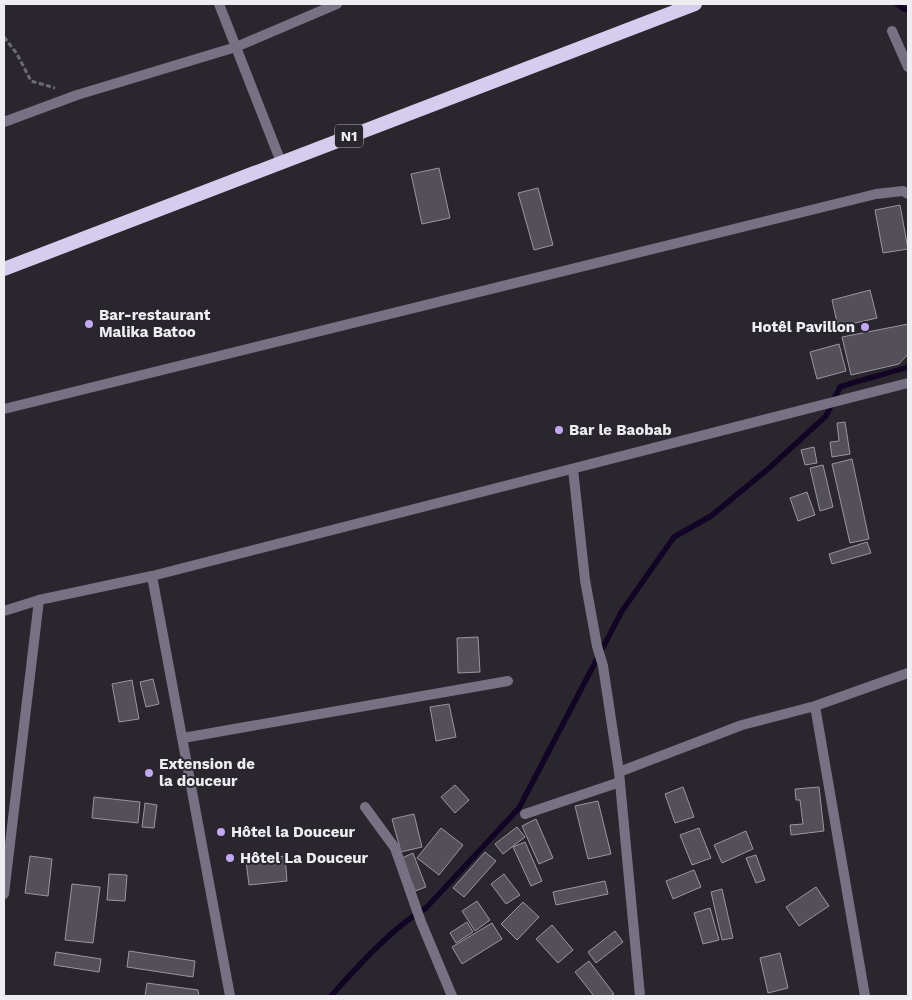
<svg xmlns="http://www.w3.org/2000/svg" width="912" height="1000" font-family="'Work Sans',sans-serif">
  <rect width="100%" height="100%" fill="#29262e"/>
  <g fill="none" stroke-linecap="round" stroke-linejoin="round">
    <path stroke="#120425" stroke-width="5.5" d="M 897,4 L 904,9 L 908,9
      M 331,996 C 357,967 393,927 426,908 L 519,808 L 622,611 L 674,537 L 711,516 L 768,469 L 826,416 L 840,387 C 863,379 886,374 908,367"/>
  </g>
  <path fill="#535059" stroke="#9996a0" d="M 439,168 L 450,218 L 422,224 L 411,174 Z
    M 538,188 L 553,245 L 534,250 L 518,193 Z
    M 900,205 L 908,249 L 883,253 L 875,210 Z
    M 870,290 L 877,318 L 838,327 L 832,300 Z
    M 908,324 L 908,354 L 899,364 L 851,375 L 842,337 Z
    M 839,344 L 846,371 L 817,379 L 810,352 Z
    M 845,422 L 850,454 L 832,457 L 830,442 L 839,441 L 837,423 Z
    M 814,447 L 817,463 L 805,465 L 801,450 Z
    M 852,459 L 869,539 L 850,543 L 832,464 Z
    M 823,465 L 833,507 L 820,511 L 810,468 Z
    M 807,492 L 815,515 L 798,521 L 790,498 Z
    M 867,542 L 871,553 L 832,564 L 829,554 Z
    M 478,637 L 480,672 L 458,673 L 457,638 Z
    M 153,679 L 159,704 L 146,707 L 140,682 Z
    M 132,680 L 139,719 L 119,722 L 112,684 Z
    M 449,704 L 456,737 L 436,741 L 430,707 Z
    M 455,785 L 469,800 L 455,813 L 441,797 Z
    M 683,787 L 694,817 L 675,823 L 665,794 Z
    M 819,787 L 824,831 L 791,835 L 790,825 L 803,824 L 800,800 L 796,800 L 795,789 Z
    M 94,797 L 140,802 L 138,823 L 92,818 Z
    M 598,801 L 611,854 L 588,859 L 575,806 Z
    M 145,803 L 157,805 L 154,828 L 142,827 Z
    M 414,814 L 422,847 L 401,852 L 392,819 Z
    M 536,819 L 553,858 L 539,864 L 522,826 Z
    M 517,827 L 525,837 L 503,854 L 495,844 Z
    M 441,828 L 463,845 L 439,875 L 417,858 Z
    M 699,828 L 711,858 L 692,865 L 680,835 Z
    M 746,831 L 753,849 L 722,863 L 714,845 Z
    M 525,842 L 542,881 L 531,886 L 513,847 Z
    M 485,852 L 496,861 L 464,897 L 453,888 Z
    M 413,853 L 426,887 L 415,891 L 402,858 Z
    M 756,855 L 765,880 L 756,883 L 746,858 Z
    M 30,856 L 52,859 L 48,896 L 25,893 Z
    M 285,856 L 287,881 L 249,885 L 246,861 Z
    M 694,870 L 701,887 L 673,899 L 666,881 Z
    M 109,874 L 127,875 L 125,901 L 107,900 Z
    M 504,874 L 520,895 L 506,904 L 491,884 Z
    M 605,881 L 608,894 L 556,905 L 553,892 Z
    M 72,884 L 100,887 L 93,943 L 65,940 Z
    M 816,887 L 829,906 L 799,926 L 786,907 Z
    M 722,889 L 733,938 L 722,940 L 711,892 Z
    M 477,901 L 490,920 L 475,931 L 462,911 Z
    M 523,902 L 539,917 L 517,940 L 501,924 Z
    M 710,908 L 719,940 L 703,944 L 694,913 Z
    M 467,922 L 473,932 L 456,943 L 450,933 Z
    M 492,923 L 502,939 L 462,964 L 452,947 Z
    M 552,925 L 573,950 L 558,963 L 536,939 Z
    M 615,931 L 623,942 L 596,963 L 588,952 Z
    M 129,951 L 195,961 L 193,977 L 127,967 Z
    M 56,952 L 101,959 L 99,972 L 54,965 Z
    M 780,953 L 788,988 L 768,993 L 760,958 Z
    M 589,961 L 614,994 L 610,996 L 594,996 L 575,972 Z
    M 147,983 L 198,990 L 199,996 L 145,996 Z"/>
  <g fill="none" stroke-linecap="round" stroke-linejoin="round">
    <path stroke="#6d6b72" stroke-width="3" stroke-dasharray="5 2.5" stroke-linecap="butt" d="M 4,37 L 17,54 L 31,81 L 55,88"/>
    <path stroke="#777184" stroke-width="10" d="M 219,4 L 281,162
      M 892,31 L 908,67
      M 4,122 L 77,95 L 236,47 L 337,4
      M 4,409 L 876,194 L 903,191 L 908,194
      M 573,469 L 585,580 L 597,646 L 603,666 L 619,772 L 640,996
      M 152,576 L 230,996
      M 4,611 L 39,600 L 152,576 L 908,383
      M 815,706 L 865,996
      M 183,738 L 508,681
      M 619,772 L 742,725 L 815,706 L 908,673
      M 365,807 L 395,848 L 421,922 L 452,996
      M 525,814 L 620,782
      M 4,894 L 39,600"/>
    <path stroke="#d6ccee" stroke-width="14" d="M 4,269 L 695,4"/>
  </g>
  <g fill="#c2a8f3" stroke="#29262e" stroke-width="2">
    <circle cx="89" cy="324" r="5"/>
    <circle cx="865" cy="327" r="5"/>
    <circle cx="559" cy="430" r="5"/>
    <circle cx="149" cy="773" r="5"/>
    <circle cx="221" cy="832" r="5"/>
    <circle cx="230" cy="858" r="5"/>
  </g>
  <g text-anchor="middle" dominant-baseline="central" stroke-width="4" stroke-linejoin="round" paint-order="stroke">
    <rect fill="#29262e" stroke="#b3b1b7" stroke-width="1" x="335" y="124.5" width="28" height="23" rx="4"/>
    <g font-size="14" font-weight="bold" fill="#eeedf2">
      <text x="349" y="136">N1</text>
    </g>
    <g font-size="15" font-weight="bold" fill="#eeedf2" stroke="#29262e" text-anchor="start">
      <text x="99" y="315">Bar-restaurant<tspan x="99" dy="17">Malika Batoo</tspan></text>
      <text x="855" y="327" text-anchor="end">Hotêl Pavillon</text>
      <text x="569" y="430">Bar le Baobab</text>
      <text x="159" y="764">Extension de<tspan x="159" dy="17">la douceur</tspan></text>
      <text x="231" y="832">Hôtel la Douceur</text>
      <text x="240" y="858">Hôtel La Douceur</text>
    </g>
  </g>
  <rect width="912" height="1000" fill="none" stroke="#eeedf2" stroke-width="10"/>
</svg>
